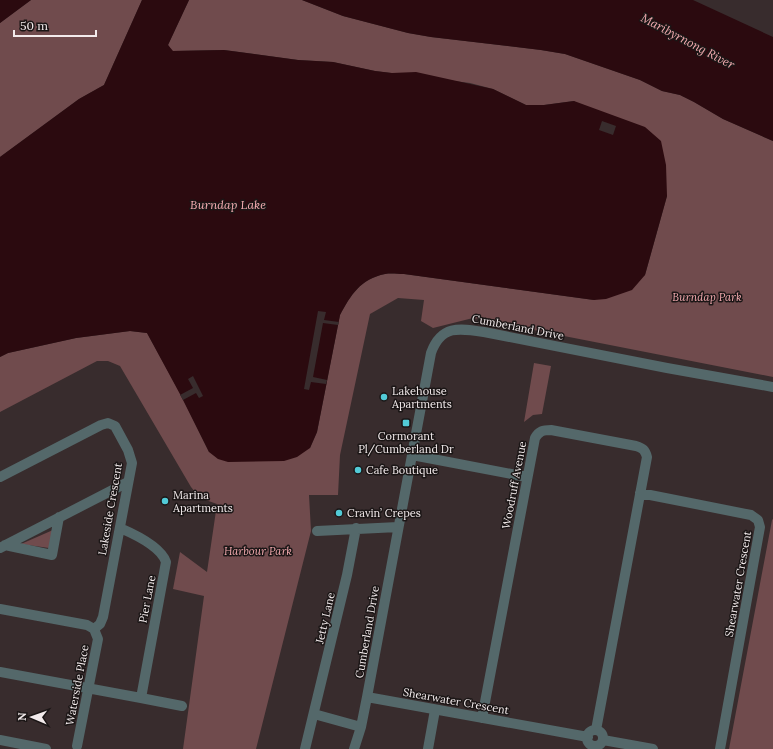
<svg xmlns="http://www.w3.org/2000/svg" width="773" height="749" font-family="Lora,serif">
  <rect width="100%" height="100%" fill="#382c2d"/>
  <path fill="#704b4d" d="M 31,0 L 142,0 L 104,85 L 79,99 L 0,157 L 0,23 Z
    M 189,0 L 302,0 L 343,16 L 408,33 L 431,37 L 541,50 L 565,54 L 640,80 L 662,91 L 680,95 L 694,102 L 723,119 L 773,141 L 773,377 L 473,318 L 433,328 L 421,321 L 424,300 L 398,298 L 370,314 L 340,455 L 338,495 L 309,495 L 311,531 L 256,749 L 183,749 L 204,596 L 173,589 L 180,552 L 207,572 L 217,504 L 200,498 L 191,487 L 120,366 L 108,361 L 97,361 L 0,412 L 0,357 L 8,353 L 76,338 L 130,331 L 147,333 L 180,393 L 209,452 L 310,448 L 317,432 L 340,315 C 351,295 360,279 385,274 C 391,273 398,274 404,274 L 594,300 L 645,275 L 667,196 L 574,101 L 544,105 L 526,105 L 493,89 L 470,83 L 375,71 L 333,62 L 298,60 L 224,50 L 172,51 L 168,45 Z
    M 534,363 L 551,366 L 542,414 L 533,415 L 524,422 Z
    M 773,519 L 773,749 L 729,749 L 772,520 Z
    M 53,530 L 49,548 L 21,544 Z"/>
  <path fill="#2b0a0f" d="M 0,0 L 31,0 L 0,23 Z
    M 142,0 L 189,0 L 168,45 L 173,51 L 224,50 L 298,60 L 333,62 L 375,71 L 392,73 L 416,72 L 493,89 L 526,105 L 544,105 L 574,101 L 645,127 L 661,141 L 666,165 L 667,196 L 645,275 L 632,290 L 606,299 L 594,300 L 404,274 C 398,274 391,273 385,274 C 360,279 351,295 340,315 L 317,432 L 310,448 L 297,457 L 284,461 L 228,462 L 218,459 L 209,452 L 181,396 L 147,333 L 130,331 L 76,338 L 8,353 L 0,357 L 0,157 L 79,99 L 104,85 Z
    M 302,0 L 693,0 L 773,37 L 773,141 L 723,119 L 694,102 L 680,95 L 662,91 L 640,80 L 565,54 L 541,50 L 431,37 L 408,33 L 343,16 Z"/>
  <path fill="#382c2d" d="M 602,121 L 616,126 L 613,135 L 599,130 Z
    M 318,311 L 326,312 L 324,320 L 339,322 L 338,325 L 323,323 L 313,377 L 327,380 L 326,384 L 311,382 L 309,390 L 304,389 Z
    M 193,376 L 203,396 L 199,398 L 196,393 L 183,400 L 180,395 L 193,388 L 188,379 Z"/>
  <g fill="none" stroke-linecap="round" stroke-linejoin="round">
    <path stroke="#54686a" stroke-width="10" d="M 412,455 L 527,477
      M 0,477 L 101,425 L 108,423 L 115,426 L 128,450 L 132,463 L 103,617 L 100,624 L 94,629
      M 640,493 L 751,515 L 758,520 L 760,527 L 720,749
      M 317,531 L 398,527
      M 5,545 L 52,555 L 59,517
      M 0,548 L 128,482
      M 0,609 L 87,625 L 94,629 L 98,639 L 77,746
      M 0,672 L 141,698 L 166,562 C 161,547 134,534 120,528
      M 367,697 L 588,737
      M 141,698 L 182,706
      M 314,714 L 361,727
      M 482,718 L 535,438 C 539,431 543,430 551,430 L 636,446 C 643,448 645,450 647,457 L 596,730
      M587 738a8 8 0 1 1 16 0a8 8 0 1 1-16 0Z
      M 0,740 L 46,749
      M 603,740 L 653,749
      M 305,749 L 347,575 L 356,528
      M 354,749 L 361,727 L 367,697 L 431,353 C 441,325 459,328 484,332 L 667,368 L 773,387
      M 428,749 L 435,710"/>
  </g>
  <g fill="#52cbd7" stroke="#1b1616" stroke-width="1.5">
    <circle cx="384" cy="397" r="4"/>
    <rect x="402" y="419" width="8" height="8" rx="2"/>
    <circle cx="358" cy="470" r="4"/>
    <circle cx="165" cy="501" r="4"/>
    <circle cx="339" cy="513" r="4"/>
  </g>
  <g text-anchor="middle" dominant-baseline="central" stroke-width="3" stroke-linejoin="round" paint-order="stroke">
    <g font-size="11" font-style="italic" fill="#f1a9ae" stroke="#1b1616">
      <text x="707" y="297">Burndap Park</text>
      <text x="258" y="551">Harbour Park</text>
    </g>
    <g font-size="11" fill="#f3ebec" stroke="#1b1616">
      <text transform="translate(518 327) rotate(11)">Cumberland Drive</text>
      <text transform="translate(514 485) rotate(-79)">Woodruff Avenue</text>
      <text transform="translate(110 509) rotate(-80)">Lakeside Crescent</text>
      <text transform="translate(738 584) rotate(-80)">Shearwater Crescent</text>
      <text transform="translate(147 599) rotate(-79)">Pier Lane</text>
      <text transform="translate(325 618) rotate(-77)">Jetty Lane</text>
      <text transform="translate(367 632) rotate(-80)">Cumberland Drive</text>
      <text transform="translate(77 685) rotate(-79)">Waterside Place</text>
      <text transform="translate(456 701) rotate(10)">Shearwater Crescent</text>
    </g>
    <g font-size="11" fill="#f3ebec" stroke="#1b1616" text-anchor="start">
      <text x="392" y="391">Lakehouse<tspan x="392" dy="13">Apartments</tspan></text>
      <text x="406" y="436" text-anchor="middle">Cormorant<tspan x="406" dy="13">Pl/Cumberland Dr</tspan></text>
      <text x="366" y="470">Cafe Boutique</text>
      <text x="173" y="495">Marina<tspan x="173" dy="13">Apartments</tspan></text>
      <text x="347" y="513">Cravin’ Crepes</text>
    </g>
    <g font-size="12" font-style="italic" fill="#f4acb1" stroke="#1b1616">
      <text transform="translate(688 41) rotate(28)">Maribyrnong River</text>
      <text x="228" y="204">Burndap Lake</text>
    </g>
  </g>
  <g transform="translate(32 717) rotate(272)" stroke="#1b1616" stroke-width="3" paint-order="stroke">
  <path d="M0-3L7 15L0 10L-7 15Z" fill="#f3ebec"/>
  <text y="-6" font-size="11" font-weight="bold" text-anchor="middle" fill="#f3ebec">N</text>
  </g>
  <path d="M14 30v6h82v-6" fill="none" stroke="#f3ebec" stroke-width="2"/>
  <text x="20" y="30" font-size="12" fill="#f3ebec" stroke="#1b1616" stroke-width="3" paint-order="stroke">50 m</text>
</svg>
